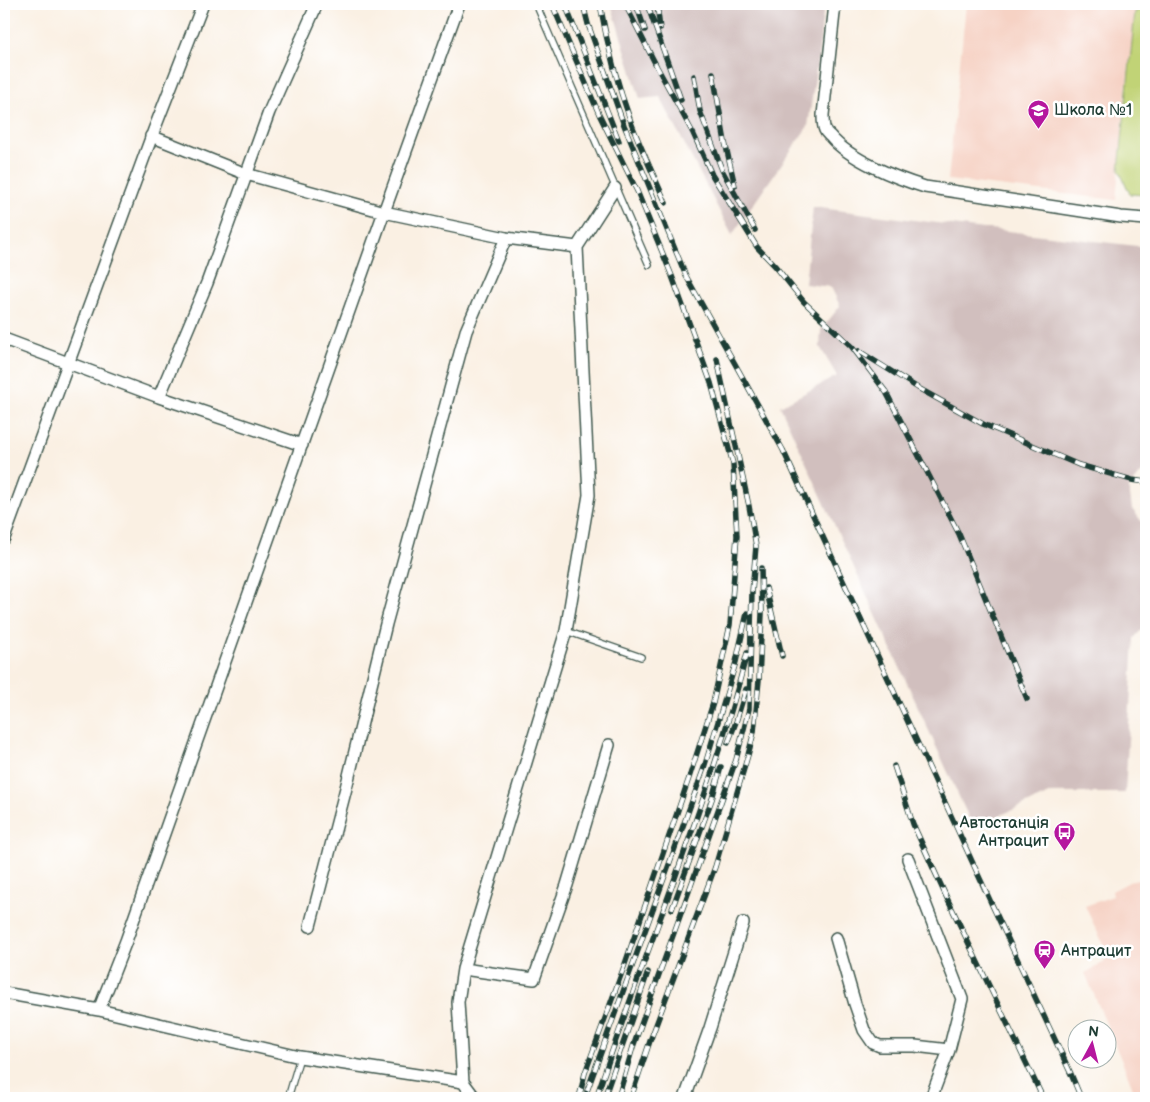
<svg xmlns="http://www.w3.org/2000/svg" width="1150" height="1102" font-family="'Balsamiq Sans',sans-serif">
  <rect width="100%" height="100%" fill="#fff"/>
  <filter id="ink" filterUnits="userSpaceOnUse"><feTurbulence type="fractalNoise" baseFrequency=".02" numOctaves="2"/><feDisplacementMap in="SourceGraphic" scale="10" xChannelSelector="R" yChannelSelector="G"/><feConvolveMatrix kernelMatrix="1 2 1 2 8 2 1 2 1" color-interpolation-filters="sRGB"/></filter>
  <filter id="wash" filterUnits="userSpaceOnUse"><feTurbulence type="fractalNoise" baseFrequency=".0096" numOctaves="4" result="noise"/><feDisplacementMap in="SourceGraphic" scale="20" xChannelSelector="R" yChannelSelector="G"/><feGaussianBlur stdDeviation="1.12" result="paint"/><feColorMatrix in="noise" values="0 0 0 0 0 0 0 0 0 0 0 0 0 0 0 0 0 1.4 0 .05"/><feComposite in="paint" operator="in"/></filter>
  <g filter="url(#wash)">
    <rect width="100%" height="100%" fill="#faf0e3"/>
    <path fill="#f6d2c4" d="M 966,4 L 1136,4 L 1126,89 L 1116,200 L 948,180 Z
      M 1146,878 L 1146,1098 L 1112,1098 L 1133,1088 L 1085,973 L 1105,962 L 1100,951 L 1105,948 L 1085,906 L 1113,896 L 1112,891 L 1133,880 Z"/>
    <path fill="#d1bfbe" d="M 611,4 L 824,4 L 819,50 L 808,126 L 732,235 L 660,97 L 640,99 Z
      M 813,207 L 984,229 L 990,229 L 1146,247 L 1146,467 L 1129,488 L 1132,509 L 1146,527 L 1146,625 L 1134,638 L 1125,793 L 1052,793 L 973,827 L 780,406 L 837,376 L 820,347 L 821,330 L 840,306 L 831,287 L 805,284 Z"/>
    <path fill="#c1d376" stroke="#708855" d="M 1146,6 L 1146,195 L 1130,194 L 1119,170 L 1135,12 Z"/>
  </g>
  <g filter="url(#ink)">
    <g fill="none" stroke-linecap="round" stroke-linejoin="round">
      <defs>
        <path id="lane" d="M 536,4 L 649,265
          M 566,631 L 641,657
          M 288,1098 L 300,1057"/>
        <path id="street" d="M 835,4 L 823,115 C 823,119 823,126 825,130 C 826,133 828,134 830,136 C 850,160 896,178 925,187 L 1121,217 L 1146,219
          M 151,136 L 246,174 L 384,212 L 506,238 L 577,247
          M 4,339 L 159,397 L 302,445
          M 159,397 L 207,283 L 269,112 L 317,4
          M 4,538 L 154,130 L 203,4
          M 908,859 L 962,999 L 949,1050 L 931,1098
          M 310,926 L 346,788 L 386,624 L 466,331 L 506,238
          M 836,938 L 855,1004 L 864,1030 L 873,1043 L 880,1046 L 915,1046 L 949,1050
          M 463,969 L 534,979 L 567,885 L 609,745
          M 4,993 L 99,1010 L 300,1057 L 463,1082
          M 99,1010 L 126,941 L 384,212 L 459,4
          M 475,1098 L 463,1082 L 458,1002 L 463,969 L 566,631 L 589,495 L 577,247 L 615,188
          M 685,1098 L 710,1028 L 743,923"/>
      </defs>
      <use href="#lane" stroke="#40584e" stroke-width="8"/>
      <use href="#street" stroke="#40584e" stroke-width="14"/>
      <use href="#lane" stroke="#fff" stroke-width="5.5"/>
      <use href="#street" stroke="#fff" stroke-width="11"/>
      <defs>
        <path id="rail" d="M 552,4 L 599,114 L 637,191 L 672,276 L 711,383 L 733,464 L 737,536 L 730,625 L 713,703 L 689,778 L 625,964 L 585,1073 L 579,1098
          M 565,4 L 619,141
          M 583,4 L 588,24 L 624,125 L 686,276 L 783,450 L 993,907 L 1071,1074 L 1081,1098
          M 600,4 C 607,44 617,84 631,122 C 641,149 654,176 666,203
          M 625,4 L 657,67 L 693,133 L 712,175 L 757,247 L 776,267 L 804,302 L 852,347 L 886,392 L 959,534 L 1027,699
          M 636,4 L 645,30
          M 647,4 L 681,100
          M 657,4 L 660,29
          M 713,73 L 725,142 L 735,186
          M 694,76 L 700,111 L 722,170 L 755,230
          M 859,351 L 918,388 L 983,424 L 1079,465 L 1132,480 L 1146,482
          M 766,588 L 782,656
          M 728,743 L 736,722 L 746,689
          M 894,766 L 913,824 L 945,894 L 1043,1098
          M 672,909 L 712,799 L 721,767
          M 587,1091 L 704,768 L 736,662 L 747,613
          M 596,1098 C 645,950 708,806 747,653
          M 604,1098 L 648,972
          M 618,1098 L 633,1047 L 736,760 L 749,709 L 752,592 L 756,546 L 749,506 L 717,359
          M 631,1098 L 650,1041 L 715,867 L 748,755 L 754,732 L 759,680 L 762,614 L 761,568"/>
      </defs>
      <use href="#rail" stroke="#1f3d34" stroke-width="5.5"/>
      <use href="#rail" stroke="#fff" stroke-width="4" stroke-dasharray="11" stroke-linecap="butt"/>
    </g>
  </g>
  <defs>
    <symbol id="school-pin" viewBox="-11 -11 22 30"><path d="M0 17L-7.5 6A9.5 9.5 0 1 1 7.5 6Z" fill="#b5179e" stroke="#fff"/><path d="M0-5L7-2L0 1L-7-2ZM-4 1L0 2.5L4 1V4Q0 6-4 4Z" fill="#fff"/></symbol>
    <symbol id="bus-pin" viewBox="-11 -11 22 30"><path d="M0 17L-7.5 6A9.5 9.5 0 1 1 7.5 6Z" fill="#b5179e" stroke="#fff"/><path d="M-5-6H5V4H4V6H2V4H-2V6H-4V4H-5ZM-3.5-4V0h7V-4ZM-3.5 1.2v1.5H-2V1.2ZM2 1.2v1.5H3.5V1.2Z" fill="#fff"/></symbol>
    <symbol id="station-pin" viewBox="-11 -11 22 30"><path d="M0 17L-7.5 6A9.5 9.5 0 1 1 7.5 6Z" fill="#b5179e" stroke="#fff"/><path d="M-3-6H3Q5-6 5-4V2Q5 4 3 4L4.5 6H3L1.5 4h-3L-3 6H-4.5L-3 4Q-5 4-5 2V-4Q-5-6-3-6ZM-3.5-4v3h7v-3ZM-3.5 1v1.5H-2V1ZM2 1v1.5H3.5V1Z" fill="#fff"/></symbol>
  </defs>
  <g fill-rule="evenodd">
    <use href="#school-pin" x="1026" y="98" width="25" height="34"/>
    <use href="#bus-pin" x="1052" y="820" width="25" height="34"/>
    <use href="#station-pin" x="1032" y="938" width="25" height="34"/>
  </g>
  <g text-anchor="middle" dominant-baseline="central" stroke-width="5" stroke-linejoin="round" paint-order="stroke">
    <g font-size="16" fill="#1f3d34" stroke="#fff" text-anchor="start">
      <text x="1054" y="110">Школа №1</text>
      <text x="1049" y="823" text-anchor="end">Автостанція<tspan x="1049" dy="18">Антрацит</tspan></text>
      <text x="1061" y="951">Антрацит</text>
    </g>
  </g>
  <rect width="1150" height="1102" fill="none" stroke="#fff" stroke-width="20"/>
  <g transform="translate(1092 1044) rotate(7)"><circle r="24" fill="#ffffff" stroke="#a5b1ae"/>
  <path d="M0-4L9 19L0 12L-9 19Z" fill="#b5179e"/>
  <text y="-8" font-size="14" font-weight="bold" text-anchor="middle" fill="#1f3d34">N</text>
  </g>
</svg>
